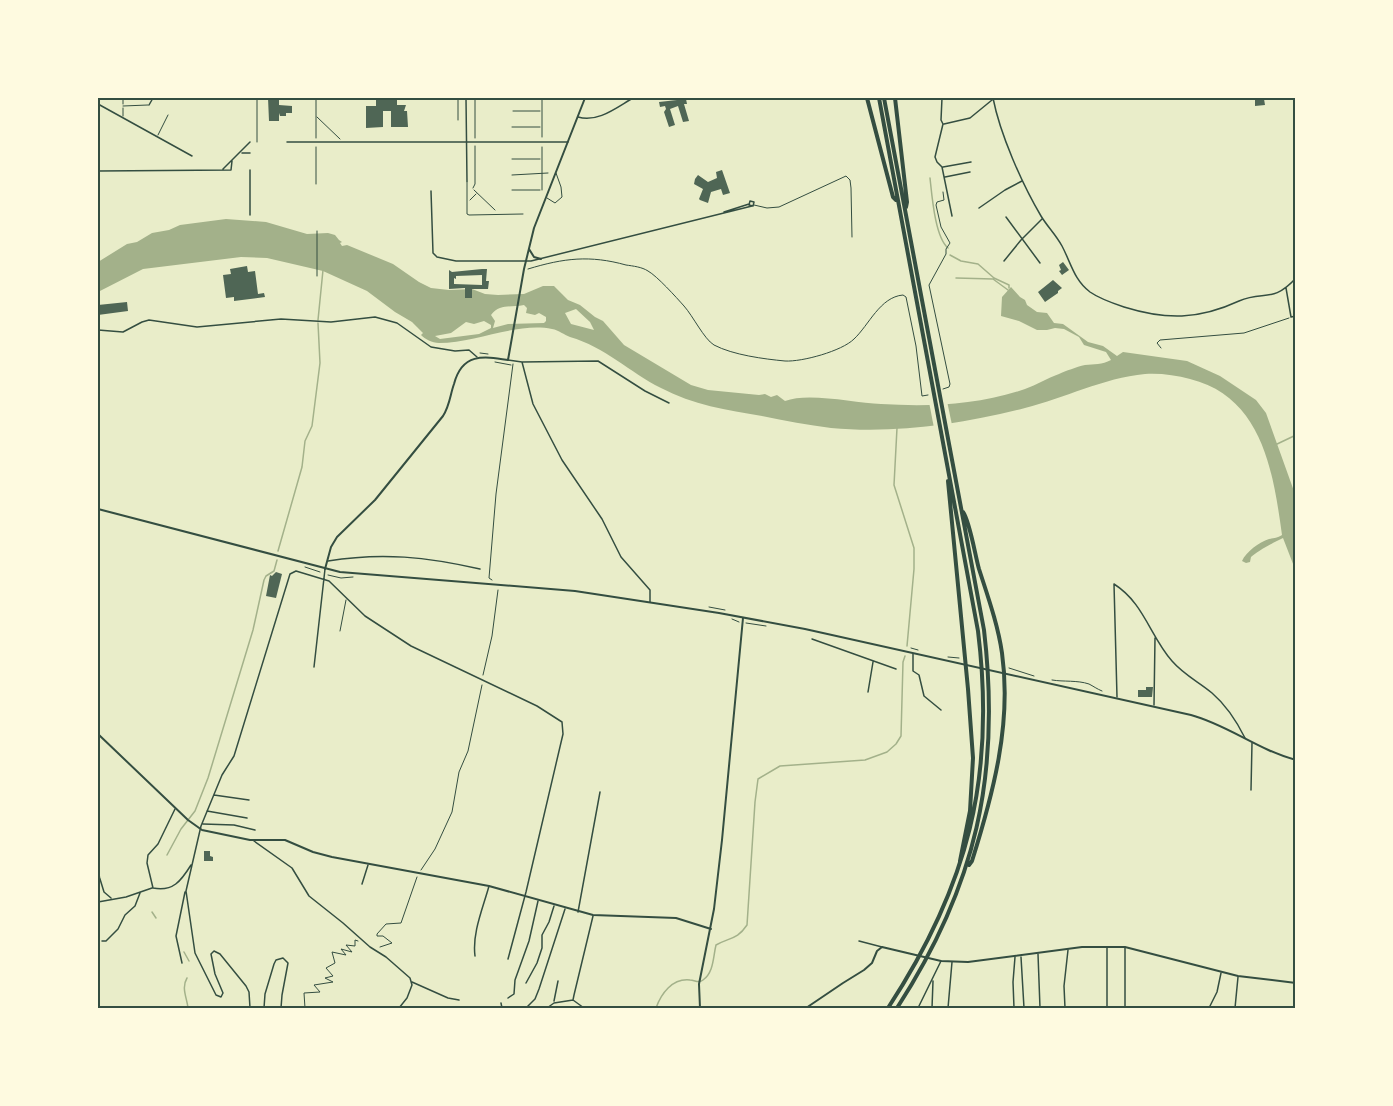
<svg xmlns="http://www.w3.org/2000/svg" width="1393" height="1106" font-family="Quicksand,sans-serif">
  <rect width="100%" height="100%" fill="#e9edc9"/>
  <path fill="#a3b18a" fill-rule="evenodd" d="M 226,219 L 266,222 L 307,234 L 328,233 L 335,235 L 339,240 L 342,242 L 340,243 L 342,246 L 347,245 L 393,264 L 419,282 L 431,288 L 449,290 L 472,289 L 485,294 L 498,295 L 524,294 L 543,286 L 554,286 L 568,300 L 580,305 L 595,317 L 603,321 L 624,345 L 691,385 L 708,390 L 759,395 L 765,394 L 771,397 L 777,395 L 785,401 C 808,392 855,403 881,404 C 930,407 978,405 1025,389 C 1037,385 1047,378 1059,374 C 1066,371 1076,367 1085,365 C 1094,364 1102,365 1111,360 L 1106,352 L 1084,345 L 1079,337 L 1064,329 L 1055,328 L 1047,330 L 1037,330 L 1019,321 L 1001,316 L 1002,297 L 1011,287 L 1020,297 L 1025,300 L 1027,305 L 1037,312 L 1047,313 L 1054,323 L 1063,324 L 1088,342 L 1103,346 L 1117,356 L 1123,352 L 1187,361 L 1220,376 L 1256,400 L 1266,413 L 1295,494 L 1295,569 L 1283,538 C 1276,541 1256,552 1251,557 L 1250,562 L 1246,563 L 1242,561 C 1246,552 1259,542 1269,539 C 1274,538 1277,538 1282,535 C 1273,470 1262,397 1190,379 C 1176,375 1159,373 1145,374 C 1103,378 1065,398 1025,408 C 963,424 895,434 831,428 C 808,425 785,421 762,416 C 727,410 693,405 661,388 C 629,372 605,347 570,337 C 564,335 559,330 552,329 C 517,322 475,343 439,343 C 432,343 425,339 421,335 L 423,333 L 412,322 L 395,312 L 367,291 L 323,271 L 267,258 L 241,257 L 143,269 L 98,292 L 98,262 L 127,244 L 137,242 L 152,233 L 169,230 L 180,225 ZM 524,305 L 527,308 L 526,313 L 535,315 L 539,313 L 546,317 L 546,321 L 544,323 L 508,324 L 493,328 L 495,321 L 491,315 C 500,303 511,308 524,305 ZM 576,309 L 590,322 L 594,330 L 571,324 L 565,313 ZM 484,321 L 491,325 L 491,328 L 479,334 L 440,339 L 435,336 L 451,333 L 466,322 L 474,324 Z"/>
  <path fill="#e9edc9" d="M 947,401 L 952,425 L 934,428 L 929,402 Z"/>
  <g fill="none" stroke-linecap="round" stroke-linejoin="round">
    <path stroke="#a3b18a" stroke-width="1.5" d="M 930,178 C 932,196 935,237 948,248
      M 950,255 L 961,261 L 978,264 L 994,278 L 1009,285 L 1009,288
      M 956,278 L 993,279 L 1008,290
      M 318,320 L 323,270
      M 897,428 L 894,485 L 914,548 L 914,569 L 907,646
      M 1275,445 L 1296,435
      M 278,551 L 302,467 L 305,441 L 312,426 L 320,363 L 318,323
      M 167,855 L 181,829 L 195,811 L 208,778 L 253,630 L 264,580 L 266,576 L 274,571 L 277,560
      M 152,912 L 156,918
      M 184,952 L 189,961
      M 187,978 C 181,988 187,998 188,1008
      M 656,1008 C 661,994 672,978 690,980 C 695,980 699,984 703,980 C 714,972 713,957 716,945 C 730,937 737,940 747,925 L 755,802 L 758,779 L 780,766 L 865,760 L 887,752 L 896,744 L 901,736 L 903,662 L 905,656"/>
  </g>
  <path fill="#4f6655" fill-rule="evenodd" d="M 268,98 L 279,98 L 279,105 L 292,106 L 292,113 L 286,113 L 286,116 L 280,116 L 279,113 L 279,121 L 269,121 Z
    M 376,98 L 397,98 L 397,105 L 406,105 L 404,111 L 407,111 L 408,127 L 391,127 L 391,111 L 383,111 L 383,127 L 366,128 L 366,106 L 376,106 Z
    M 686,99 L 687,104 L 684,104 L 689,121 L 683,122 L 678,106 L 670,109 L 675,125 L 669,127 L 664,112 L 666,109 L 665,106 L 660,107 L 659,102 Z
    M 1260,99 L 1264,99 L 1265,105 L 1255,106 L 1255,100 Z
    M 722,170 L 730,193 L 723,195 L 721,189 L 711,192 L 708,203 L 700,200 L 699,199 L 703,189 L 694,184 L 695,179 L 698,175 L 708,182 L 717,178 L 716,172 Z
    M 1063,262 L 1069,270 L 1062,275 L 1059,271 L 1061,270 L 1059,265 Z
    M 247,266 L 248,272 L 255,271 L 258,294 L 264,293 L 265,297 L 234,301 L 234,297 L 226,298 L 223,275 L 231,274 L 230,269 Z
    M 482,269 L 487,269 L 486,281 L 489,281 L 488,289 L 472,289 L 472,298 L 465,298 L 465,288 L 449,289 L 449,270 L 452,272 ZM 482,275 L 482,285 L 454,284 L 454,278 L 456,279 L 456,276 Z
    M 1053,280 L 1062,288 L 1058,291 L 1058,293 L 1045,302 L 1038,292 Z
    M 127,302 L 128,311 L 98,315 L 98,305 Z
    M 276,572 L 282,574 L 276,598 L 266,596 L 270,575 L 272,576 Z
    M 1146,687 L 1153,687 L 1152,697 L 1138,697 L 1138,690 L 1146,690 Z
    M 204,851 L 210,851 L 210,856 L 213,857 L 213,861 L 204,861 Z"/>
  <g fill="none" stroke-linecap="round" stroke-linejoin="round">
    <path stroke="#344e41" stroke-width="1" d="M 316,98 L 316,138
      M 458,98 L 458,120
      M 475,98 L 475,138
      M 542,98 L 542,137
      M 513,111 L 540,111
      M 317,117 L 340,139
      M 512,127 L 540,127
      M 316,147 L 316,184
      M 512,159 L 540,159
      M 512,175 L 548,173
      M 473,188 L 475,184 L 475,146
      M 474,190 L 495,210
      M 512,190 L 540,190
      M 542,190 L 542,147
      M 470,200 L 476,194
      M 317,231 L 317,276
      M 528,269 C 564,258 590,255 626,265 C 633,266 642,267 648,271 C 657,276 676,297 684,306 C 693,316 704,339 714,345 C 733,355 764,359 785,361 C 802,362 842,351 854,339 C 869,325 880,297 903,295 L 906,297 L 916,346 L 922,396 L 928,395
      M 480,353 L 488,354
      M 495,362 L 511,365
      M 943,389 L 949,387 L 950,384 L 929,285 L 946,254 L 946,249 L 950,243 L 941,227 L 936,205 L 937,202 L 944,200 L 943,192
      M 305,567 L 320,572
      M 328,575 L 341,578 L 353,577
      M 492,580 L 489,578 L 496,494 L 513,364
      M 709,607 L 725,610
      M 732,619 L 739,622
      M 746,623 L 766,626
      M 911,648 L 918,650
      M 948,657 L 959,658
      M 1009,668 L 1034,676
      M 483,675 L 492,636 L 498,590
      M 1052,680 C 1064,682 1077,680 1089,684 C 1093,686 1097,689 1102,691
      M 421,870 L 435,849 L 452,812 L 459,772 L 468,751 L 482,685
      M 380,947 L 392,943 L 383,936 L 377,936 L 377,934 L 386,924 L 401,923 L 417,877
      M 305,1008 L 304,993 L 320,992 L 314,985 L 333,982 L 325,978 L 333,976 L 326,968 L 335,963 L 332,952 L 346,955 L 341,949 L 352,952 L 346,945 L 355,946 L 355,940 L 358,941"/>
    <path stroke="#344e41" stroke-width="1" d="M 123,98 L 123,104
      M 257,98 L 257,142
      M 123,106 L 148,105
      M 123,108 L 123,116
      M 158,135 L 168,115
      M 467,183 L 467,214 L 469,215 L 523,214
      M 547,198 L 555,203 L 562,197 L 561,187 L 556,173
      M 754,205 L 767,208 L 779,207 L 846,176 L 850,180 L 851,188 L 852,237
      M 1161,348 L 1157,343 L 1160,340 L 1244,333 L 1289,318
      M 340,631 L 346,600
      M 98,866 L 100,879"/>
    <path stroke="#344e41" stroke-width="1.5" d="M 466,98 L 467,182
      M 149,105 L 153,98
      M 287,142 L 568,142
      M 242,153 L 250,153
      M 223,169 L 250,142
      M 250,170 L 250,215
      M 98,171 L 231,170 L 232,161"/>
    <path stroke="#344e41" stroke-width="1.5" d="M 942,98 L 941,120 L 943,124 L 935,157 L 937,162 L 942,167 L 952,216
      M 993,98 C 1000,134 1022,184 1041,216 C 1047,226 1056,235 1062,246 C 1071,263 1074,280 1090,292 C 1100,299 1112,303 1124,307 C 1166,320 1198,320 1239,301 C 1264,290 1272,304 1296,278
      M 98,104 L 192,156
      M 578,117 C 598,123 617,107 633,98
      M 944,124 L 970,118 L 992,100
      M 943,167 L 971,162
      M 945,177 L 970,172
      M 431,191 L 433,253 L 437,257 L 456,261 L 531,261 L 752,206
      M 750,201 L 754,202 L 753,206 L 749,205 Z
      M 979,208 L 1005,190 L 1022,181
      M 724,212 L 749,204
      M 1006,217 L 1040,263
      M 1004,261 L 1021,240 L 1042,219
      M 1286,288 L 1291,317 L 1296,316
      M 98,330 L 123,332 L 142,322 L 149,320 L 197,327 L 281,319 L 331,322 L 375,317 L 397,323 L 431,347 L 455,351 L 469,350 L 477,357
      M 508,360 L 522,362 L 598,361 L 645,391 L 669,403
      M 522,362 L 533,404 L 562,460 L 602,519 L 621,557 L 650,590 L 650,602
      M 328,561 C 382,552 427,557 480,569
      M 812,639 L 896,669
      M 913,654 L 913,671 L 919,675 L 924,696 L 941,710
      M 314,667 L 325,569
      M 868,692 L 873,662
      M 1117,697 L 1114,584 C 1144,603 1150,636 1172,661 C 1184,675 1199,682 1212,693 C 1226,705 1237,722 1245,738
      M 1154,705 L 1155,638
      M 1251,790 L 1252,743
      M 214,795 L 249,800
      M 175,809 L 158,844 L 148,855 L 147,863 L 153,888 C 173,892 181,881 191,865
      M 207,811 L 247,818
      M 203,824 L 234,825 L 255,830
      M 254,841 L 292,868 L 309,896 L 343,923 L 370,947 L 386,957 L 410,978 L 412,985 L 407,998 L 399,1008
      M 98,880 L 100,879 L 104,892 L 111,898
      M 362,884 L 368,865
      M 98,902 L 126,897 L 152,888
      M 578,912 L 600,792
      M 102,941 L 106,941 L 118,929 L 125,915 L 135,906 L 140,893
      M 859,941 L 882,947
      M 1107,947 L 1107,1008
      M 1038,954 L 1040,1008
      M 475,956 C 472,933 483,908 489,886
      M 1021,957 L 1024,1008
      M 182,963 L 176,936 L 185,892
      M 412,982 L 448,998 L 459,1000
      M 526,983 L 537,963 L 542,948 L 542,935 L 549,922 L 554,906
      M 508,998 L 514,994 L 515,980 L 529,941 L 538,901
      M 554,1001 L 558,981
      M 501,1003 L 502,1008
      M 250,1008 L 249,992 L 246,986 L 220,954 L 214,951 L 211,954 L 215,974 L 223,993 L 221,997 L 216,995 L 195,953 L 186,891 L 201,826 L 222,775 L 234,756 L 290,574 L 296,571 L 329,581 L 365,616 L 411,646 L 537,706 L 562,722 L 563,734 L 526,892 L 508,959
      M 264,1008 L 265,994 L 274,964 L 276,960 L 283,958 L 288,963 L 282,995 L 281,1008
      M 526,1008 L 535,999 L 539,989 L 565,909
      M 547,1008 L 554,1003 L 573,1000
      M 584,1008 L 573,1000 L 574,995 L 593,916
      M 918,1008 L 941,961
      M 932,1008 L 933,981
      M 948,1008 L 952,962
      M 1014,1008 L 1013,982 L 1015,957
      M 1065,1008 L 1064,986 L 1068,950
      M 1125,1008 L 1125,948
      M 1209,1008 L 1217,992 L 1221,973
      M 1235,1008 L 1238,977"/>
    <path stroke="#344e41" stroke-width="2" d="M 529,249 L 534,257 L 541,259
      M 325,569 L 331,547 L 337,537 L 375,500 L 443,416 C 450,405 450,395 454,384 C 462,353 483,356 508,360 L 524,269 L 534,228 L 585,98
      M 98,734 L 188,820 L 202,830 L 250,840 L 285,840 L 313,852 L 332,857 L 489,886 L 593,915 L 676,918 L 711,929
      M 700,1008 L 699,984 L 714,909 L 722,840 L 743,618
      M 806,1008 L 843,983 L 864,970 L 872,963 L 877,951 L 882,947 L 941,961 L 968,962 L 1082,947 L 1125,947 L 1238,976 L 1296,983"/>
    <path stroke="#344e41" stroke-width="2" d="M 98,509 L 340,572 L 575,591 L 719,613 L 805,629 L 1191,715 C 1228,725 1258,750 1296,760"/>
    <path stroke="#344e41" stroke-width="4" d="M 867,98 L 893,197 L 896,200
      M 879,98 L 978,631 C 996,777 968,886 888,1008
      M 884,98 L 984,630 C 1001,775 976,886 897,1008
      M 895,98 L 907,202 L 906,207
      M 948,481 L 968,689 L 973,758 L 970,811 L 960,861
      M 963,512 C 970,522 975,555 979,569 C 988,597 998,625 1002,653 C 1012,724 993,794 972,861 L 969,865"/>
  </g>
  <rect width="1393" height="1106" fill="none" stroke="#fefae0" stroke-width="198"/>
  <rect x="99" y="99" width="1195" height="908" fill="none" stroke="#344e41" stroke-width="2"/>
</svg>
